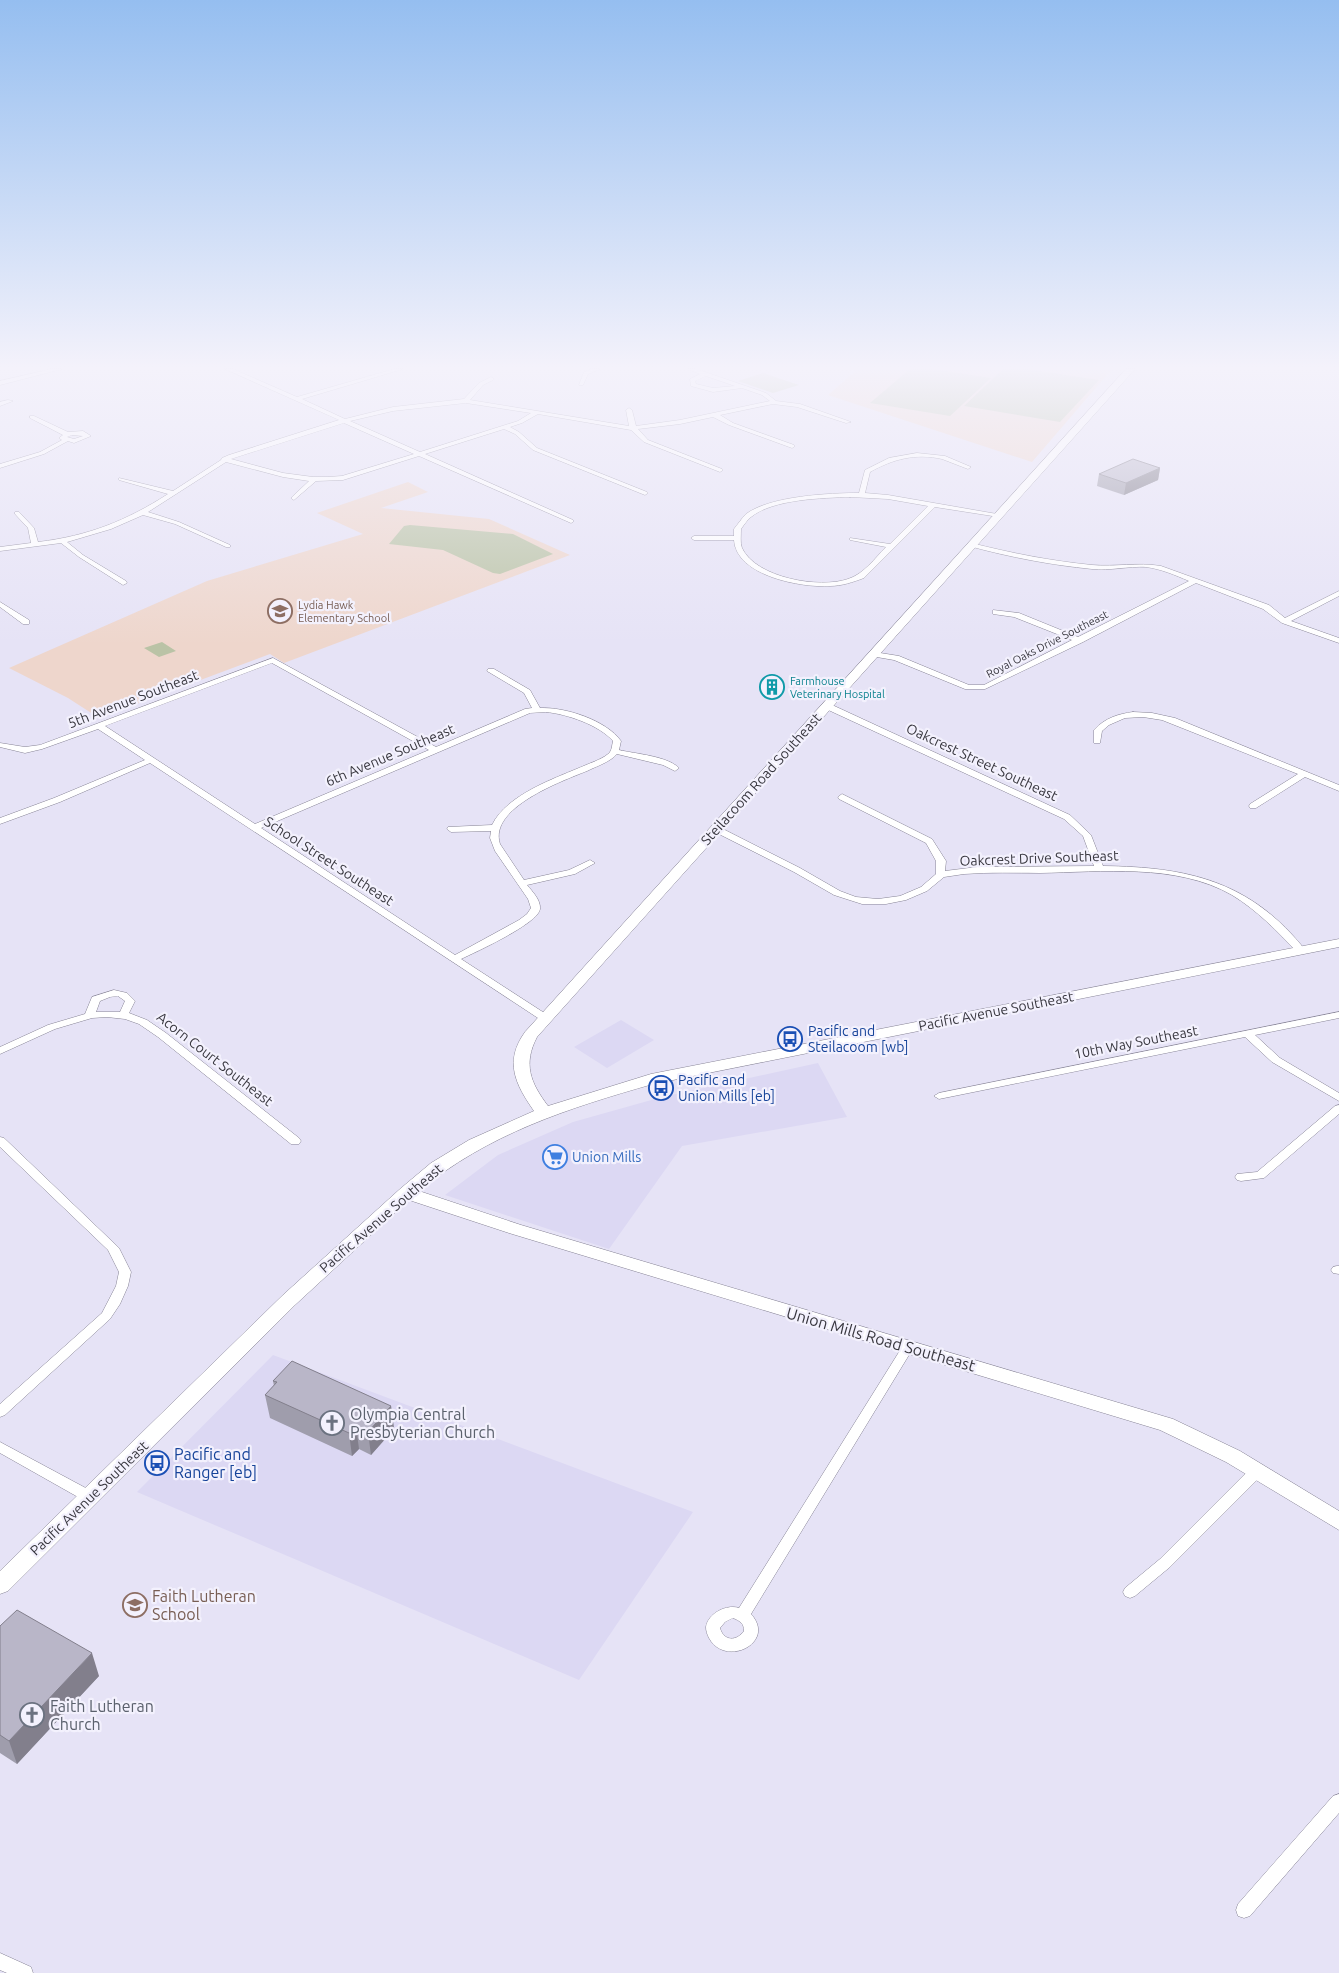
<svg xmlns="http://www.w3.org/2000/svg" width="1339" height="1973" font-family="Ubuntu,sans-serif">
  <rect width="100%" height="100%" fill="#e6e3f6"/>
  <path fill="#dcd8f3" d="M 621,1020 L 654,1040 L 607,1068 L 574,1047 Z
    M 818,1063 L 847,1117 L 682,1146 L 609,1249 L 445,1195 L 498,1155 L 573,1122 L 662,1097 Z
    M 273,1355 L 693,1512 L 579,1680 L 137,1492 Z"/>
  <path fill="#eed6cc" d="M 858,369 L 1112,369 L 1032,462 L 828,395 Z
    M 408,482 L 428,492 L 381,508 L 489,519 L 570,555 L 284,663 L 270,654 L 99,718 L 68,698 L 9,668 L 207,581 L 363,534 L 317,513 Z"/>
  <path fill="#bac3a6" d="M 910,369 L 932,369 L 991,378 L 950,416 L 870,403 Z
    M 1003,369 L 1027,369 L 1099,380 L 1060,422 L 964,406 Z
    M 763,373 L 799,385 L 773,393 L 738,381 Z
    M 410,525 L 513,534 L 553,554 L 500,574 L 493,573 L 443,550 L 389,544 L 404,526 Z
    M 162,642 L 176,651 L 159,657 L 144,648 Z"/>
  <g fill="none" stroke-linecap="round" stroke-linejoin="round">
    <defs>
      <path id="street" d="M 52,369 L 62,369 L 0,385 L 0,381 Z
        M 225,369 L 233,369 L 297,397 L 394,369 L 403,369 L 302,399 L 345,419 L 393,407 L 464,399 L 479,383 L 491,377 L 494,379 L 493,380 L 483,385 L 470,400 L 629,426 L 626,410 L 629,408 L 632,410 L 636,426 L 680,420 L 770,401 L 762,395 L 742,388 L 713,392 L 691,386 L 690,379 L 700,374 L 688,369 L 696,369 L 766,393 L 776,401 L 800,404 L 851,422 L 846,423 L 797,407 L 773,404 L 720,415 L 733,423 L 794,445 L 794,447 L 792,448 L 729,425 L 713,417 L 680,424 L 638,429 L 648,440 L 722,469 L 723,470 L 720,472 L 644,442 L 631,430 L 538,414 L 522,423 L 510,427 L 519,432 L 537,448 L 647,492 L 648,493 L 645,495 L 533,450 L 515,434 L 504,429 L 425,454 L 573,520 L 573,522 L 571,523 L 419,456 L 343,480 L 316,481 L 294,500 L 292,499 L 292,497 L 309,481 L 283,477 L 226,462 L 148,512 L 179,522 L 230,545 L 230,547 L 226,547 L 175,524 L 143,515 L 111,529 L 67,542 L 83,555 L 126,581 L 127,583 L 123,585 L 79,557 L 61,543 L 0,551 L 0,547 L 31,543 L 28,528 L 15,514 L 15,512 L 19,512 L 34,528 L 38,542 C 88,536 126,521 168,494 L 119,480 L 119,478 L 173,491 L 221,460 L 222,458 L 229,455 L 339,420 ZM 706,376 L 735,386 L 713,388 L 696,384 L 695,381 ZM 466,403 L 531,413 L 518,421 L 420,452 L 350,421 L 393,411 ZM 344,423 L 414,454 L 342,476 L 328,477 L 313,477 L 283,473 L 231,459 Z
        M 592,369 L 600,369 L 588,374 L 583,385 L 579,385 L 584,372 Z
        M 8,400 L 13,401 L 0,406 L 0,402 Z
        M 30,416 L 34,416 L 68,432 L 83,431 L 91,436 L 74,443 L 68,441 L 44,454 L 0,468 L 0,464 L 40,452 L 62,440 L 59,438 L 63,435 L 30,418 ZM 72,435 L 83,436 L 74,439 L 67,437 Z
        M 917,453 L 945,456 L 971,467 L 968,469 C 959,466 951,462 942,459 C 916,453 893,459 870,472 L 865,493 L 888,495 L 997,514 L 999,515 L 999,517 L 935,507 L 864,578 C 853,582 842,586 830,586 C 802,588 736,576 734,540 L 694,540 L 691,538 L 694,536 L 734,536 L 734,529 C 738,524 742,518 746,514 C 770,496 830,493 859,493 L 865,470 L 889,458 ZM 850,497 L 888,499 L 928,506 L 890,544 L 850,538 L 850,540 L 886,547 C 875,558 864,574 848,579 C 820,589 756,578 742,548 C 740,543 741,535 741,529 C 744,525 747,520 751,517 C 773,499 823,498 850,497 Z
        M 971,543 C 1011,553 1051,561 1092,565 C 1116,567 1137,562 1161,566 L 1269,605 L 1285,618 L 1339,591 L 1339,596 L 1291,621 L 1339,638 L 1339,643 L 1282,623 L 1263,609 L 1196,583 L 1083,642 L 985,689 L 965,689 L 894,660 L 871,656 L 871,652 L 874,652 L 899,656 L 969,685 L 984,685 L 1072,640 L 1014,617 L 993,614 L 993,610 L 1019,613 L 1078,637 L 1189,581 C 1175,575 1161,569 1146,567 C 1128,566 1110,571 1092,569 C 1051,565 1009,557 969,546 L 969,544 Z
        M 0,602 L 29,620 L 29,624 L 23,624 L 0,607 Z
        M 273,658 L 436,747 L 525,709 L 532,708 L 524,693 L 487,671 L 488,669 L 494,669 L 530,690 L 540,708 C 565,707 606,720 621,741 L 619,750 C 636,754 667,756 679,768 L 675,771 L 663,765 L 617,754 C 610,762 597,766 587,771 C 562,781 488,808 500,844 L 524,880 L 569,870 L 590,860 L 595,863 L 575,874 L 527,885 C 532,891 541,900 540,909 C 539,923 476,952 461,959 L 549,1016 L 550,1018 L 549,1020 L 541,1020 L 150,763 L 60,802 L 0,824 L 0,818 L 54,798 L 145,760 L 98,729 L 42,749 L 25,753 L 0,747 L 0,743 L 25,747 L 40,745 ZM 272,663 L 429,750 L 255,824 L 105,726 ZM 546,712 C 567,714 599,725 613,741 C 612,745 612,749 610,752 C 605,758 593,762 586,765 C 556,778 507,794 492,825 L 448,827 L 447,829 L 451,832 L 491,831 L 490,838 L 495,851 L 528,899 L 531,908 L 527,914 L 519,920 L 455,955 L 261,828 L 530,713 Z
        M 824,704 L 830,704 L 1070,815 L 1091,835 L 1103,866 C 1188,867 1251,881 1306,951 L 1301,954 L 1298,953 C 1277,931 1258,911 1232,895 C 1176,863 1102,872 1040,873 C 1015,873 990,872 964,874 L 944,877 L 927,891 L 906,900 L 886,904 L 862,904 L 834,895 L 794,872 L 713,831 L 712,829 L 713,827 L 719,827 L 800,868 L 840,891 L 856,897 L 878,899 L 900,896 L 921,887 L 936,874 L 936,861 L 926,843 L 839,799 L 838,797 L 842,794 L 932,839 L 946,861 L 945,871 L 977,867 L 1094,866 L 1083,836 L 1064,819 L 824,708 Z
        M 1133,712 L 1152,713 L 1175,718 L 1339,785 L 1339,791 L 1305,777 L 1256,808 L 1250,808 L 1249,806 L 1250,804 L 1298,774 L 1162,720 L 1143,717 L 1125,718 L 1109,725 L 1102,731 L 1100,743 L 1094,743 L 1094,730 C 1105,718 1118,714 1133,712 Z
        M 114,990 L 127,993 L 135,1001 L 129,1013 L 147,1020 L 166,1033 L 299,1138 L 301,1141 L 299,1144 L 291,1144 L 158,1037 L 139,1024 L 125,1019 L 107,1017 L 92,1018 L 55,1029 L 0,1054 L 0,1047 L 48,1025 L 85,1014 L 92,997 ZM 118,996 L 125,1001 L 120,1012 L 96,1012 L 100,1001 L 110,997 Z
        M 1339,1012 L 1339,1018 L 1255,1035 L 1280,1058 L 1339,1093 L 1339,1101 L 1272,1062 L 1245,1037 L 939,1099 L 934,1096 L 939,1093 Z
        M 1339,1105 L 1339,1114 L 1264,1178 L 1241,1181 L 1237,1180 L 1235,1177 L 1237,1174 L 1257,1172 L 1335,1106 Z
        M 0,1137 L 4,1138 L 119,1248 L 131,1272 L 128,1286 L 120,1304 L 110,1319 L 5,1415 L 0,1417 L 0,1404 L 102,1313 L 116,1286 L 119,1272 L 108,1250 L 0,1147 Z
        M 1337,1266 L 1339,1266 L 1339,1274 L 1333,1273 L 1331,1270 L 1333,1267 Z
        M 908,1342 L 912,1344 L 914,1347 L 912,1350 L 751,1614 C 777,1643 725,1668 709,1638 C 707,1634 706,1631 706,1627 C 708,1613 727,1604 739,1608 L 904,1344 ZM 733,1618 C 740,1621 744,1623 744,1631 C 737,1641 724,1642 720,1628 L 725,1622 Z
        M 0,1442 L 95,1493 L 97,1497 L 95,1501 L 90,1502 L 85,1501 L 0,1453 Z
        M 1258,1465 L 1263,1466 L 1265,1470 L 1263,1474 L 1170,1567 L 1135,1596 L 1130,1598 L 1125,1596 L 1123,1592 L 1125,1588 L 1160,1559 L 1253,1466 Z
        M 1339,1794 L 1339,1813 L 1250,1916 L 1244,1918 L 1238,1916 L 1236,1910 L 1238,1904 L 1333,1796 Z
        M 0,1953 L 31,1967 L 33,1973 L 7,1973 L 0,1970 Z"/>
      <path id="secondary" d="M 1126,369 L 1135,369 L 537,1037 C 523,1064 530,1082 548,1106 L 651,1074 L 1339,939 L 1339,947 L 653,1084 C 569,1108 487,1134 419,1191 L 521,1225 L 1173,1419 L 1240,1451 L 1339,1511 L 1339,1530 L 1226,1462 L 1160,1430 L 509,1233 L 409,1200 L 295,1305 L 8,1591 L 0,1594 L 0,1571 L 283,1295 L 400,1189 L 431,1163 L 469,1140 L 534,1111 C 515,1084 504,1061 525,1032 Z"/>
    </defs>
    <use href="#street" stroke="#868395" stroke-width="1"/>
    <use href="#secondary" stroke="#868395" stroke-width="1"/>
    <use href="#street" fill="#fff" fill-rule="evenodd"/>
    <use href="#secondary" fill="#fff" fill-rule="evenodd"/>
  </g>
  <path fill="#9f9dac" d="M 1160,468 L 1158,480 L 1124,495 L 1097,486 L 1099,474 Z
    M 273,1381 L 391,1406 L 394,1429 L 371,1455 L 359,1449 L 352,1456 L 270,1418 L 265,1395 L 274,1386 Z
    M 0,1626 L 99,1676 L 17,1764 L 0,1753 Z"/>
  <path fill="#827f8c" d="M 1160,468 L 1158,480 L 1124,495 L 1126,483 Z
    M 391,1406 L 394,1429 L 371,1455 L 368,1432 Z
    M 356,1426 L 359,1449 L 352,1456 L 349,1433 Z
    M 92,1653 L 99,1676 L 17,1764 L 9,1741 Z"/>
  <path fill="#b9b6c8" stroke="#827f8c" d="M 1133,459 L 1160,468 L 1126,483 L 1099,474 Z
    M 292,1361 L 391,1406 L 368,1432 L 356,1426 L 349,1433 L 265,1395 L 277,1382 L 273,1381 Z
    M 17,1610 L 92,1653 L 9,1741 L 0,1735 L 0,1626 Z"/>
  <linearGradient id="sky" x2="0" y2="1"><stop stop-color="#95bef0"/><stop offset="0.57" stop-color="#f4f2fb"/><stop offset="1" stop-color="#f4f2fb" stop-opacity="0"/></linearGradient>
  <rect width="1339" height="645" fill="url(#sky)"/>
  <defs>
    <symbol id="school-ring" viewBox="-11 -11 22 22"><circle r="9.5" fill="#f3f1fd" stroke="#8d6e63" stroke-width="1.5"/><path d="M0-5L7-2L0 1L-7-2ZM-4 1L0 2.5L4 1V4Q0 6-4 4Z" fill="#8d6e63"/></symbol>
    <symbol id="building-ring" viewBox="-11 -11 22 22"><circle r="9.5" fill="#f3f1fd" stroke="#0f9aa8" stroke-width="1.5"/><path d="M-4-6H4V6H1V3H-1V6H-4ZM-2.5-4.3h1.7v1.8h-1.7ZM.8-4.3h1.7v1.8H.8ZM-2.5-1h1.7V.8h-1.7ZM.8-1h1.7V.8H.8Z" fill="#0f9aa8"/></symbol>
    <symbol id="bus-ring" viewBox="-11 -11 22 22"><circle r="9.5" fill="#f3f1fd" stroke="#1a4fb4" stroke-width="1.5"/><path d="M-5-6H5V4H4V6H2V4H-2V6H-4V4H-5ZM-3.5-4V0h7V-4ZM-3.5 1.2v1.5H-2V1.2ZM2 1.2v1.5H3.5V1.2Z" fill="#1a4fb4"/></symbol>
    <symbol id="supermarket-ring" viewBox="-11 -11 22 22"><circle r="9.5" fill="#f3f1fd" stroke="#3f7fe0" stroke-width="1.5"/><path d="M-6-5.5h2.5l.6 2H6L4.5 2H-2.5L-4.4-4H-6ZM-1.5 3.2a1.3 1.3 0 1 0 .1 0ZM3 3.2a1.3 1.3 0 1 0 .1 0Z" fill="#3f7fe0"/></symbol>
    <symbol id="church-ring" viewBox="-11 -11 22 22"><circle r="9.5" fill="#f3f1fd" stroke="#6b7280" stroke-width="1.5"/><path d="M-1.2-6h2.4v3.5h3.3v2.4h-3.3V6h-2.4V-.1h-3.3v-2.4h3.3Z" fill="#6b7280"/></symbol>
  </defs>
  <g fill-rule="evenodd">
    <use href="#school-ring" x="266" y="597" width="28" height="28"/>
    <use href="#building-ring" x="758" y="673" width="28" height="28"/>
    <use href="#bus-ring" x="776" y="1025" width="28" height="28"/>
    <use href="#bus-ring" x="647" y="1074" width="28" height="28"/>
    <use href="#supermarket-ring" x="541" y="1143" width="28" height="28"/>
    <use href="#church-ring" x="318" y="1409" width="28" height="28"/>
    <use href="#bus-ring" x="143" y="1449" width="28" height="28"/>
    <use href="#school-ring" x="121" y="1591" width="28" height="28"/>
    <use href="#church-ring" x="18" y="1701" width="28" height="28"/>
  </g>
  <g text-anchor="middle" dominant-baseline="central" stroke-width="4.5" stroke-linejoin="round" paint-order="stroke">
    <g font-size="11" fill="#785e54" stroke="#f3f1fd" text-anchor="start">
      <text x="298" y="605">Lydia Hawk<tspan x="298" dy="13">Elementary School</tspan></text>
    </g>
    <g font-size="11" fill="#38373f" stroke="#f3f1fd">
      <text transform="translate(1047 644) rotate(-27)">Royal Oaks Drive Southeast</text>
    </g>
    <g font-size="11" fill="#0d838f" stroke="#f3f1fd" text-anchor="start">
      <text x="790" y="681">Farmhouse<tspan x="790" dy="13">Veterinary Hospital</tspan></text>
    </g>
    <g font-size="14" fill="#38373f" stroke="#f3f1fd">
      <text transform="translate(133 699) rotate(-21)">5th Avenue Southeast</text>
      <text transform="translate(390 755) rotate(-23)">6th Avenue Southeast</text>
      <text transform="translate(982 762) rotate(25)">Oakcrest Street Southeast</text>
      <text transform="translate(761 779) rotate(-48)">Steilacoom Road Southeast</text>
      <text transform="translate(1039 858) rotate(-2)">Oakcrest Drive Southeast</text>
      <text transform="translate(329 861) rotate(33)">School Street Southeast</text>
      <text transform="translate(996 1011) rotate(-11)">Pacific Avenue Southeast</text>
      <text transform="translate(1136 1042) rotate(-11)">10th Way Southeast</text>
      <text transform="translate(215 1059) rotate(38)">Acorn Court Southeast</text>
      <text transform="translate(381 1218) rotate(-41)">Pacific Avenue Southeast</text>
      <text transform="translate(89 1498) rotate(-44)">Pacific Avenue Southeast</text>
    </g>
    <g font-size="14" fill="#164399" stroke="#f3f1fd" text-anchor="start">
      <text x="808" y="1031">Pacific and<tspan x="808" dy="16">Steilacoom [wb]</tspan></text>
      <text x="678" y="1080">Pacific and<tspan x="678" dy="16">Union Mills [eb]</tspan></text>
    </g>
    <g font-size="14" fill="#366cbe" stroke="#f3f1fd" text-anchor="start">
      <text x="572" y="1157">Union Mills</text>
    </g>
    <g font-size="16" fill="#38373f" stroke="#f3f1fd">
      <text transform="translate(881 1339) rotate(16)">Union Mills Road Southeast</text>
    </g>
    <g font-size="16" fill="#5b616d" stroke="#f3f1fd" text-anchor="start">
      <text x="350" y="1414">Olympia Central<tspan x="350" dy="18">Presbyterian Church</tspan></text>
      <text x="50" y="1706">Faith Lutheran<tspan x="50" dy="18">Church</tspan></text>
    </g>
    <g font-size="16" fill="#164399" stroke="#f3f1fd" text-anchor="start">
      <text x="174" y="1454">Pacific and<tspan x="174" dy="18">Ranger [eb]</tspan></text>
    </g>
    <g font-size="16" fill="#785e54" stroke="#f3f1fd" text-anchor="start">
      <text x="152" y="1596">Faith Lutheran<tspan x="152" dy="18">School</tspan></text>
    </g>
  </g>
</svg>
